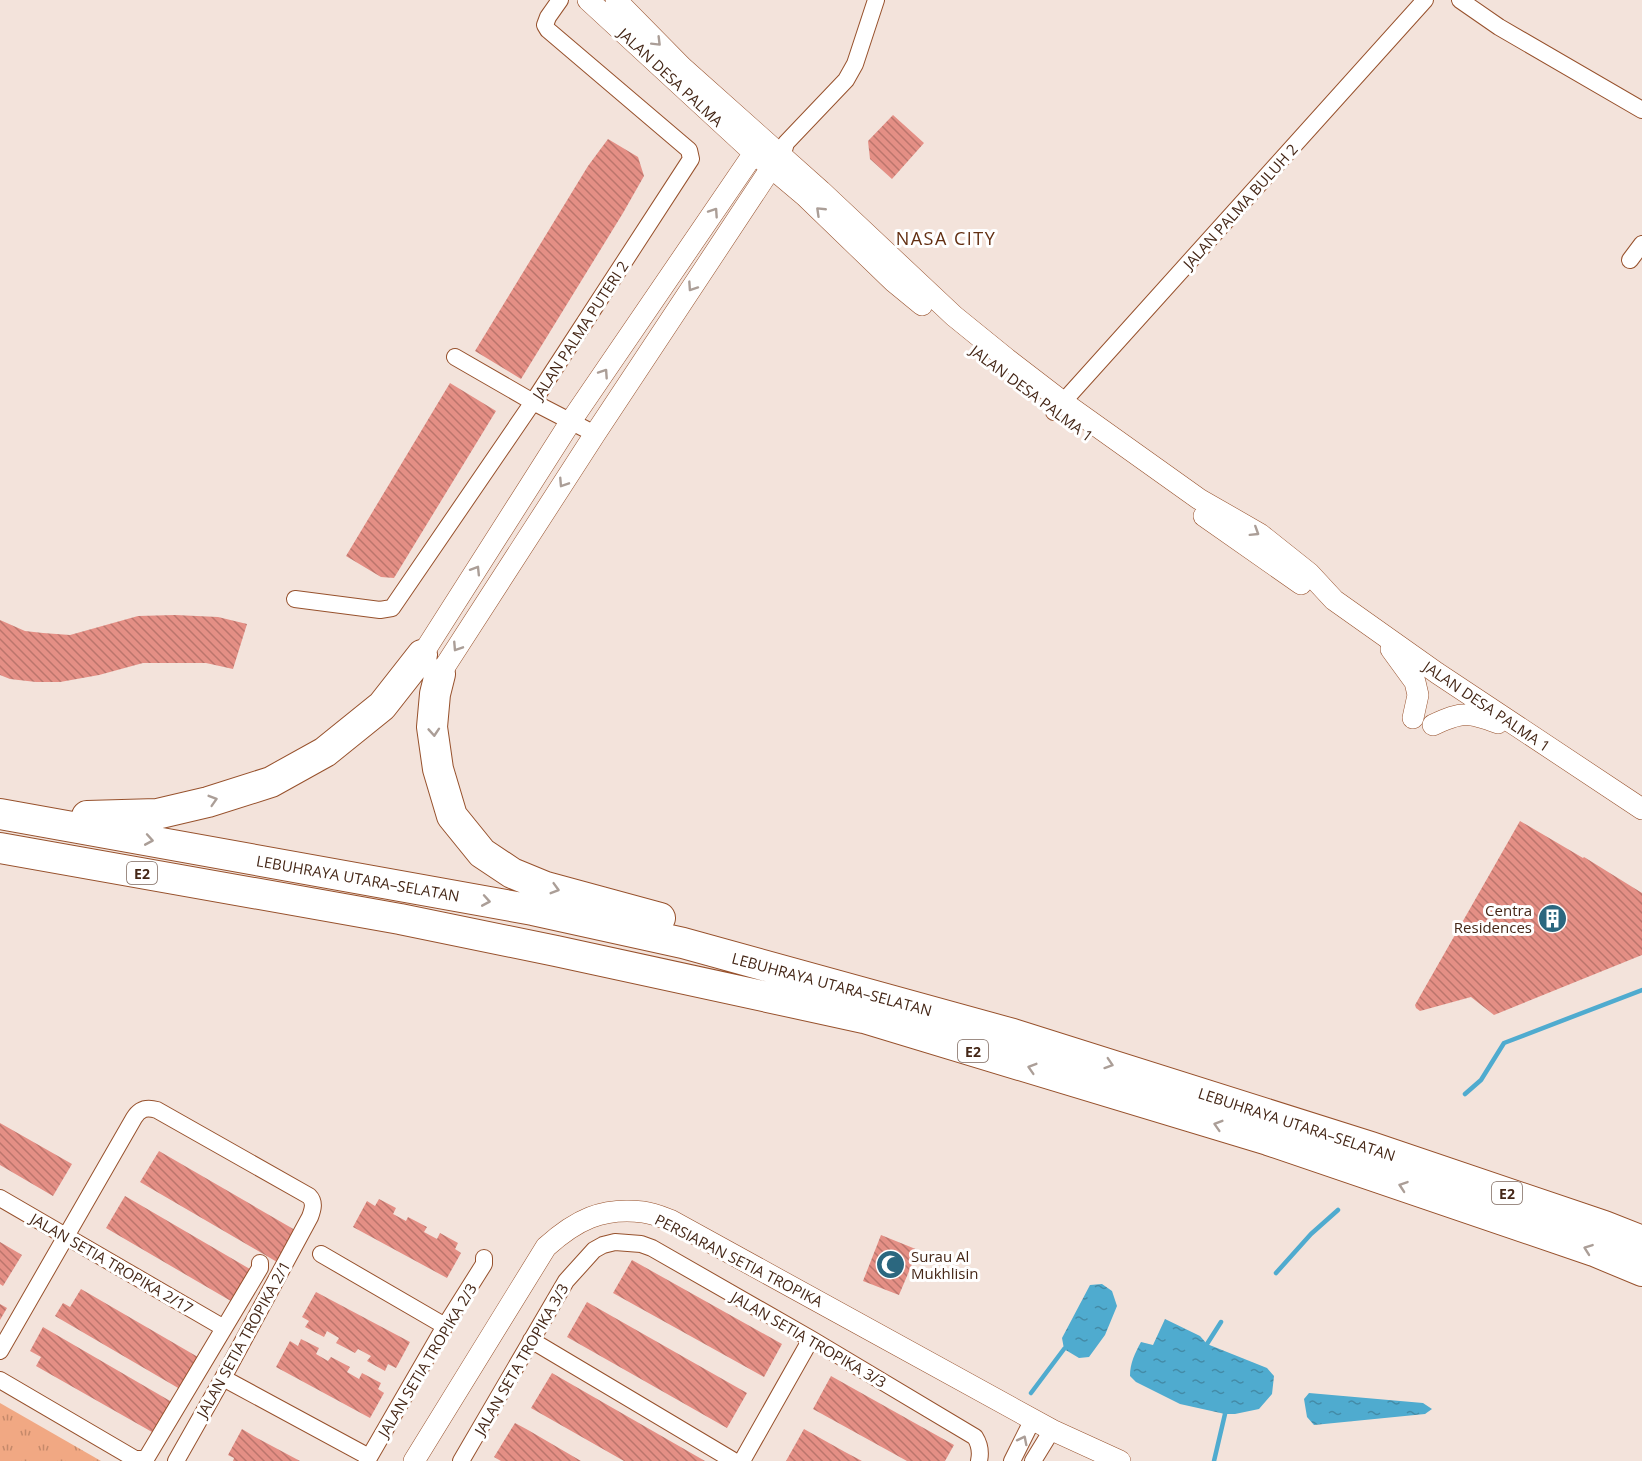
<svg xmlns="http://www.w3.org/2000/svg" width="1642" height="1461" font-family="'Open Sans',sans-serif">
  <defs>
    <pattern id="park-tufts" width="24" height="20" patternUnits="userSpaceOnUse" patternTransform="scale(1.5)"><rect width="24" height="20" fill="#f1a883"/><path d="M3 7l-1-3M5 7V3M7 7l1-3M15 17l-1-3M17 17v-4M19 17l1-3" fill="none" stroke="#c5896a"/></pattern>
    <pattern id="water-ripples" width="26" height="14" patternUnits="userSpaceOnUse" patternTransform="scale(1.5)"><rect width="26" height="14" fill="#4fabcf"/><path d="M2 4q2-2 4 0t4 0M15 11q2-2 4 0t4 0" fill="none" stroke="#438ba7"/></pattern>
    <pattern id="building-back-hatch" width="6" height="6" patternUnits="userSpaceOnUse" patternTransform="scale(1.5)"><rect width="6" height="6" fill="#e48f85"/><path d="M-1 5l2 2M0 0l6 6M5-1l2 2" fill="none" stroke="#bb756c"/></pattern>
  </defs>
  <rect width="100%" height="100%" fill="#f3e3db"/>
  <path fill="url(#park-tufts)" d="M 0,1403 L 101,1461 L 0,1461 Z"/>
  <path fill="url(#water-ripples)" d="M 1102,1284 L 1112,1291 L 1117,1306 L 1105,1335 L 1089,1357 L 1079,1358 L 1064,1349 L 1062,1338 L 1090,1285 Z
    M 1165,1319 L 1200,1336 L 1207,1344 L 1267,1368 L 1274,1376 L 1272,1394 L 1259,1409 L 1235,1414 L 1225,1414 L 1180,1404 L 1136,1382 L 1130,1376 C 1130,1363 1135,1353 1141,1342 L 1153,1345 Z
    M 1309,1393 L 1423,1403 L 1432,1409 L 1425,1414 L 1314,1425 L 1307,1417 L 1304,1399 Z"/>
  <g fill="none" stroke-linecap="round" stroke-linejoin="round">
    <path stroke="#4fabcf" stroke-width="4.5" d="M 1465,1094 L 1481,1080 L 1504,1043 L 1642,990
      M 1276,1273 L 1311,1234 L 1338,1210
      M 1207,1344 L 1221,1322
      M 1031,1393 L 1064,1349
      M 1214,1461 L 1225,1414"/>
  </g>
  <path fill="url(#building-back-hatch)" d="M 893,115 L 924,143 L 892,179 L 870,159 L 868,141 Z
    M 608,139 L 638,157 L 644,176 L 623,213 L 521,379 L 475,351 L 588,166 Z
    M 450,383 L 496,411 L 394,578 L 381,577 L 346,556 Z
    M 175,615 L 218,617 L 247,624 L 233,669 L 206,663 L 143,663 L 99,675 L 60,682 L 36,682 L 10,679 L 0,675 L 0,620 L 25,631 L 43,633 L 70,635 L 138,616 Z
    M 1520,821 L 1583,858 L 1584,857 L 1642,893 L 1642,955 L 1494,1015 L 1471,997 L 1420,1011 L 1416,1008 L 1415,1005 Z
    M 0,1123 L 72,1164 L 53,1196 L 0,1165 Z
    M 159,1151 L 295,1230 L 277,1262 L 140,1182 Z
    M 125,1196 L 255,1272 L 236,1304 L 106,1228 Z
    M 379,1199 L 396,1208 L 393,1214 L 406,1221 L 408,1217 L 427,1227 L 424,1232 L 437,1239 L 440,1233 L 458,1243 L 455,1249 L 461,1253 L 447,1278 L 353,1227 L 367,1201 L 375,1206 Z
    M 881,1235 L 918,1250 L 899,1295 L 863,1281 Z
    M 0,1242 L 22,1255 L 3,1286 L 0,1284 Z
    M 632,1260 L 782,1344 L 764,1377 L 613,1293 Z
    M 81,1289 L 203,1360 L 185,1392 L 55,1316 L 63,1303 L 70,1307 Z
    M 316,1292 L 410,1342 L 396,1368 L 388,1364 L 385,1371 L 367,1361 L 371,1356 L 358,1349 L 355,1353 L 336,1343 L 339,1338 L 327,1331 L 324,1337 L 305,1327 L 309,1321 L 302,1317 Z
    M 587,1302 L 747,1393 L 727,1428 L 567,1337 Z
    M 0,1304 L 7,1308 L 0,1320 Z
    M 43,1327 L 177,1405 L 159,1436 L 36,1366 L 41,1357 L 30,1351 Z
    M 301,1339 L 319,1348 L 316,1354 L 328,1361 L 331,1357 L 350,1367 L 347,1372 L 359,1379 L 362,1373 L 381,1383 L 378,1389 L 384,1393 L 370,1418 L 276,1367 L 290,1341 L 298,1346 Z
    M 552,1373 L 578,1388 L 705,1461 L 624,1461 L 531,1408 Z
    M 831,1376 L 954,1445 L 945,1461 L 907,1461 L 813,1409 Z
    M 515,1423 L 528,1430 L 581,1461 L 501,1461 L 494,1457 Z
    M 242,1429 L 257,1438 L 300,1461 L 233,1461 L 234,1458 L 228,1455 Z
    M 804,1429 L 845,1452 L 862,1461 L 786,1461 Z"/>
  <g fill="none" stroke-linecap="round" stroke-linejoin="round">
    <defs>
      <path id="minor" d="M 1460,0 L 1499,27 L 1642,110
        M 782,157 L 786,143 L 846,80 L 855,64 L 876,0
        M 1630,260 L 1642,244
        M 455,357 L 533,402 L 595,434
        M 1054,412 L 1425,0
        M 295,599 L 380,610 L 392,608 L 533,402 L 691,159 L 689,150 L 548,30 L 545,25 L 548,17 L 560,0
        M 0,1198 L 224,1328
        M 321,1254 L 445,1326
        M 531,1340 L 734,1461
        M 0,1351 L 134,1118 C 140,1108 147,1107 157,1110 L 309,1196 C 315,1202 313,1209 310,1217 L 223,1378 L 176,1461
        M 223,1378 L 369,1457
        M 0,1380 L 135,1459 L 143,1459 L 147,1457 L 260,1268 L 260,1263
        M 367,1461 L 445,1326 L 484,1264 L 484,1258
        M 461,1461 L 566,1281 L 594,1250 L 603,1245 L 615,1242 L 641,1244 L 652,1248 L 811,1339 L 975,1437 C 980,1445 981,1452 979,1461
        M 742,1461 L 811,1339
        M 1012,1461 L 1033,1419
        M 1033,1461 L 1052,1430"/>
      <path id="tertiary" d="M 588,0 L 754,153 L 805,196 L 894,282 L 922,305
        M 616,0 L 682,67 L 821,191 L 954,316 L 1007,359 L 1063,402 L 1199,499 L 1260,534 L 1309,573 L 1334,600 L 1437,673 L 1642,809
        M 1204,516 L 1301,584
        M 1391,649 L 1415,682 L 1418,695 L 1413,718
        M 422,655 L 571,421 L 754,153 L 764,146
        M 440,674 L 595,434 L 771,168 L 780,159
        M 1433,725 C 1463,711 1468,712 1498,723
        M 414,1461 L 546,1247 C 576,1220 602,1207 643,1212 C 652,1213 662,1217 670,1220 L 1052,1430 L 1120,1461"/>
      <path id="motorway" d="M 440,674 L 435,694 L 432,727 L 438,769 L 452,816 L 482,853 L 512,873 L 546,887 L 660,918
        M 0,814 L 533,910 L 683,943 L 1013,1034 L 1371,1147 L 1604,1226 L 1642,1241
        M 87,816 L 157,814 L 208,802 L 271,782 L 325,752 L 382,706 L 422,655
        M 0,848 L 400,919 L 556,951 L 864,1018 L 1268,1140 L 1594,1251 L 1642,1271"/>
    </defs>
    <use href="#minor" stroke="#97512c" stroke-width="18"/>
    <use href="#tertiary" stroke="#97512c" stroke-width="22"/>
    <use href="#motorway" stroke="#97512c" stroke-width="32"/>
    <use href="#minor" stroke="#fff" stroke-width="16"/>
    <use href="#tertiary" stroke="#fff" stroke-width="21"/>
    <use href="#motorway" stroke="#fff" stroke-width="30"/>
  </g>
  <defs><path id="oneway-chevron" d="M-2-3.5L2.5 0L-2 3.5" fill="none" stroke-width="1.6" stroke-linecap="round" stroke-linejoin="round" transform="scale(1.5)"/></defs>
  <g stroke="#ab9e97">
    <use href="#oneway-chevron" transform="translate(657 42) rotate(45)"/>
    <use href="#oneway-chevron" transform="translate(820 211) rotate(-136)"/>
    <use href="#oneway-chevron" transform="translate(714 212) rotate(-56)"/>
    <use href="#oneway-chevron" transform="translate(692 287) rotate(124)"/>
    <use href="#oneway-chevron" transform="translate(604 373) rotate(-56)"/>
    <use href="#oneway-chevron" transform="translate(563 483) rotate(123)"/>
    <use href="#oneway-chevron" transform="translate(1255 532) rotate(32)"/>
    <use href="#oneway-chevron" transform="translate(476 570) rotate(-58)"/>
    <use href="#oneway-chevron" transform="translate(457 647) rotate(123)"/>
    <use href="#oneway-chevron" transform="translate(434 732) rotate(86)"/>
    <use href="#oneway-chevron" transform="translate(213 800) rotate(-17)"/>
    <use href="#oneway-chevron" transform="translate(149 840) rotate(10)"/>
    <use href="#oneway-chevron" transform="translate(555 889) rotate(16)"/>
    <use href="#oneway-chevron" transform="translate(486 901) rotate(10)"/>
    <use href="#oneway-chevron" transform="translate(1109 1064) rotate(18)"/>
    <use href="#oneway-chevron" transform="translate(1032 1068) rotate(-163)"/>
    <use href="#oneway-chevron" transform="translate(1218 1125) rotate(-163)"/>
    <use href="#oneway-chevron" transform="translate(1403 1186) rotate(-161)"/>
    <use href="#oneway-chevron" transform="translate(1588 1249) rotate(-160)"/>
    <use href="#oneway-chevron" transform="translate(1023 1440) rotate(-63)"/>
  </g>
  <defs>
    <symbol id="building-disc" viewBox="-11 -11 22 22"><circle r="9.5" fill="#2b677f" stroke="#fff"/><path d="M-4-6H4V6H1V3H-1V6H-4ZM-2.5-4.3h1.7v1.8h-1.7ZM.8-4.3h1.7v1.8H.8ZM-2.5-1h1.7V.8h-1.7ZM.8-1h1.7V.8H.8Z" fill="#fff"/></symbol>
    <symbol id="mosque-disc" viewBox="-11 -11 22 22"><circle r="9.5" fill="#2b677f" stroke="#fff"/><path d="M3.5-4.9A6 6 0 1 0 3.5 4.9A5 5 0 1 1 3.5-4.9Z" fill="#fff"/></symbol>
  </defs>
  <g fill-rule="evenodd">
    <use href="#building-disc" x="1536" y="902" width="33" height="33"/>
    <use href="#mosque-disc" x="874" y="1248" width="33" height="33"/>
  </g>
  <g text-anchor="middle" dominant-baseline="central" stroke-width="6" stroke-linejoin="round" paint-order="stroke">
    <g fill="#fff" stroke="#7d685d" stroke-width="1.5">
      <rect x="127" y="862" width="30" height="22" rx="4.5"/>
      <rect x="958" y="1040" width="30" height="22" rx="4.5"/>
      <rect x="1492" y="1182" width="30" height="22" rx="4.5"/>
    </g>
    <g font-size="14" font-weight="bold" fill="#452717">
      <text x="142" y="873">E2</text>
      <text x="973" y="1051">E2</text>
      <text x="1507" y="1193">E2</text>
    </g>
    <g font-size="15" fill="#452717" stroke="#fff">
      <text transform="translate(671 77) rotate(43)">JALAN DESA PALMA</text>
      <text transform="translate(1240 206) rotate(-48)">JALAN PALMA BULUH 2</text>
      <text transform="translate(580 330) rotate(-57)">JALAN PALMA PUTERI 2</text>
      <text transform="translate(1032 393) rotate(37)">JALAN DESA PALMA 1</text>
      <text transform="translate(1487 706) rotate(34)">JALAN DESA PALMA 1</text>
      <text transform="translate(358 878) rotate(10)">LEBUHRAYA UTARA–SELATAN</text>
      <text transform="translate(832 984) rotate(15)">LEBUHRAYA UTARA–SELATAN</text>
      <text transform="translate(1297 1124) rotate(18)">LEBUHRAYA UTARA–SELATAN</text>
      <text transform="translate(739 1260) rotate(27)">PERSIARAN SETIA TROPIKA</text>
      <text transform="translate(112 1263) rotate(30)">JALAN SETIA TROPIKA 2/17</text>
      <text transform="translate(243 1339) rotate(-61)">JALAN SETIA TROPIKA 2/1</text>
      <text transform="translate(809 1339) rotate(30)">JALAN SETIA TROPIKA 3/3</text>
      <text transform="translate(521 1359) rotate(-60)">JALAN SETA TROPIKA 3/3</text>
      <text transform="translate(427 1360) rotate(-59)">JALAN SETIA TROPIKA 2/3</text>
    </g>
    <g font-size="15" fill="#452717" stroke="#fff" text-anchor="end">
      <text x="1532" y="910">Centra<tspan x="1532" dy="17">Residences</tspan></text>
      <text x="911" y="1256" text-anchor="start">Surau Al<tspan x="911" dy="17">Mukhlisin</tspan></text>
    </g>
    <g font-size="18" letter-spacing="1.5" fill="#632f12" stroke="#fff">
      <text x="946" y="238">NASA CITY</text>
    </g>
  </g>
</svg>
